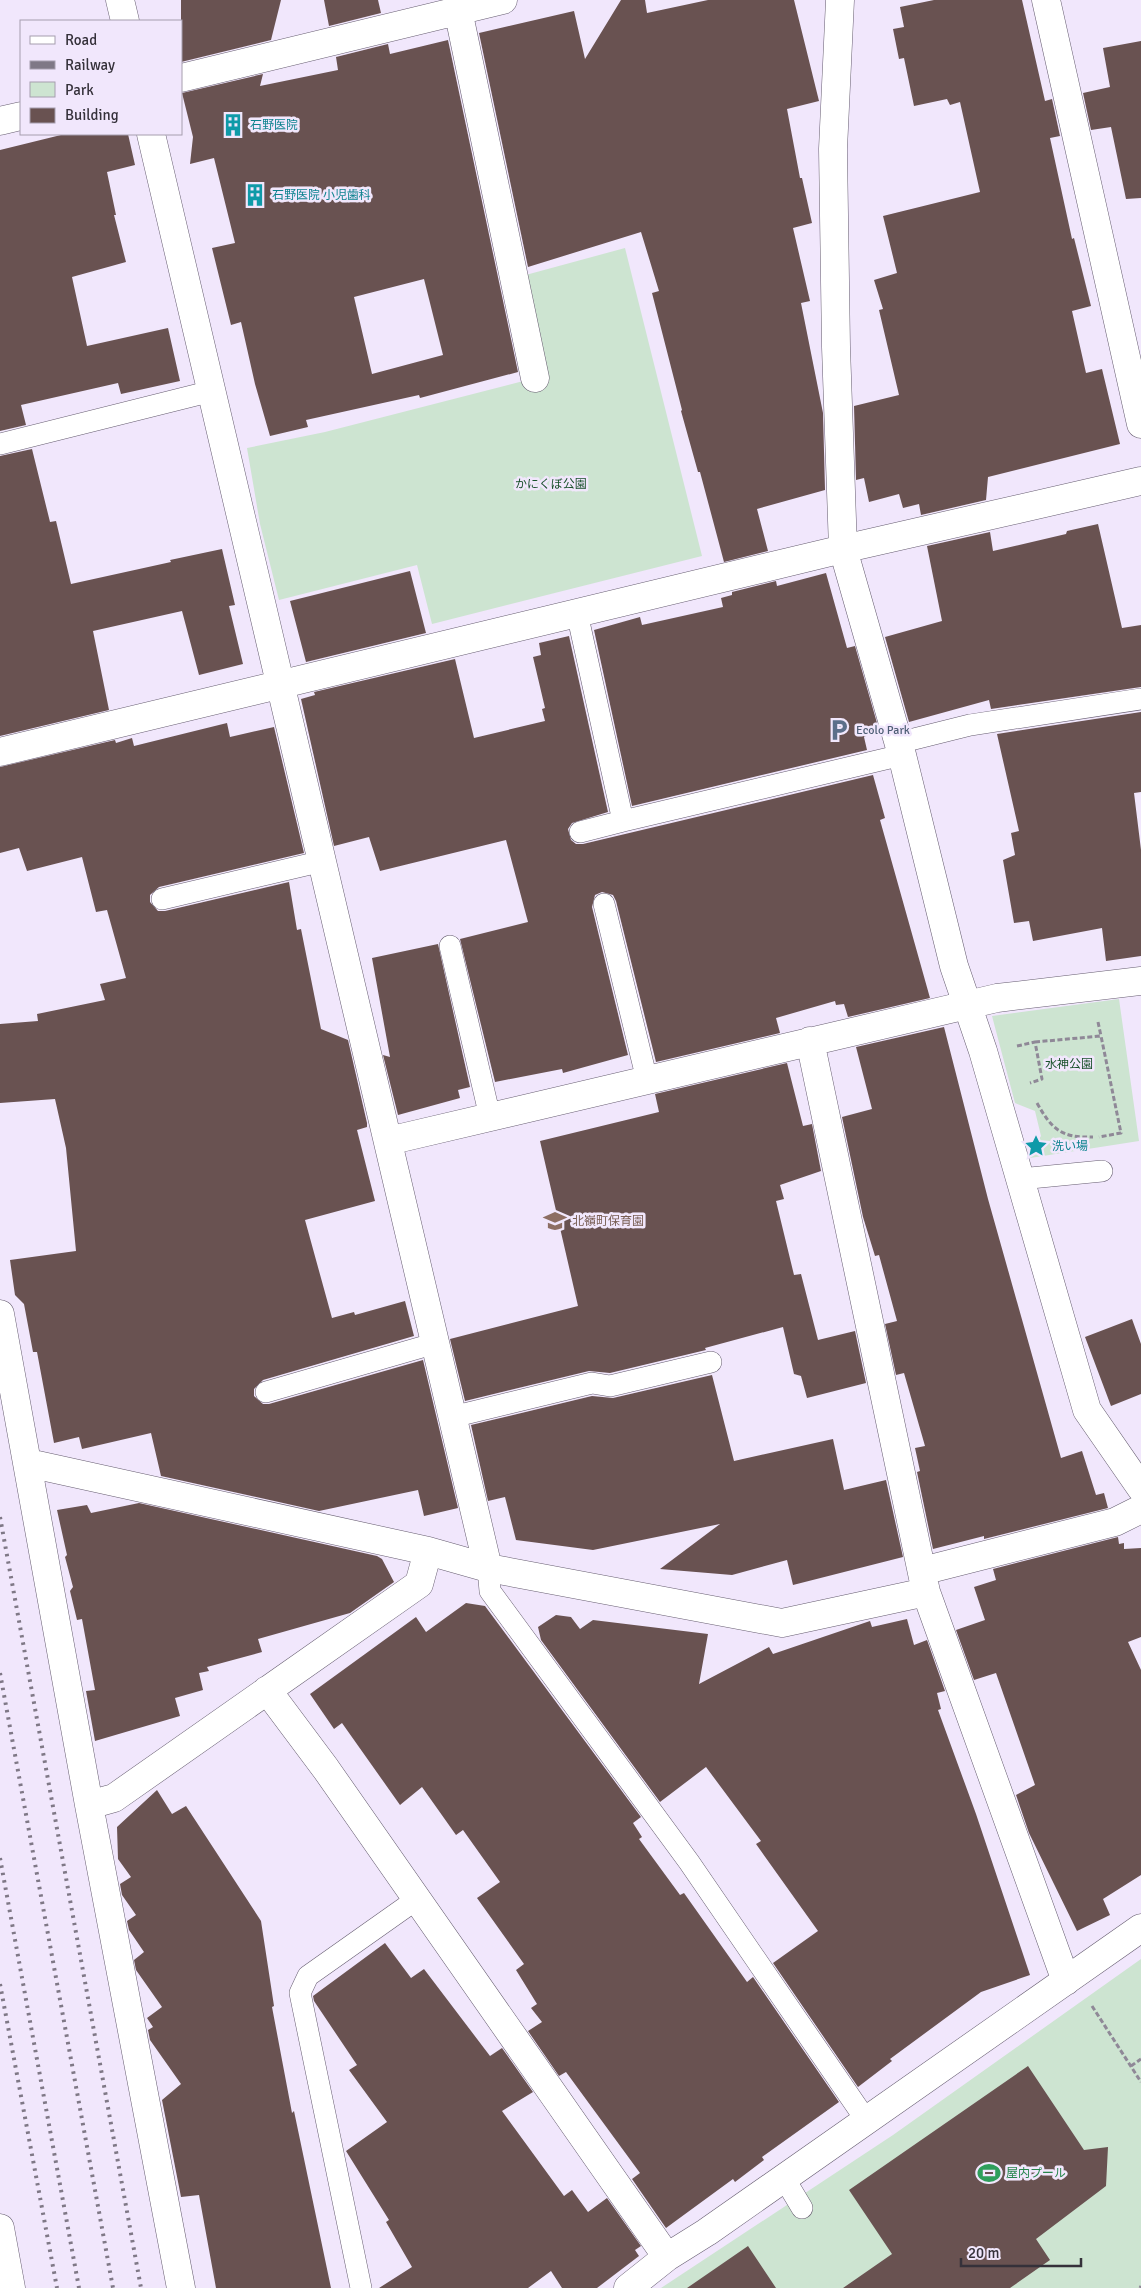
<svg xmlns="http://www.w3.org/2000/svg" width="1141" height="2288" font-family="Signika,'Noto Sans JP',sans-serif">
  <rect width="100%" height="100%" fill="#f1e7fc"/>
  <path fill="#cde4d1" d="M 625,248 L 702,556 L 432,624 L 417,565 L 279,600 L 260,524 L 247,448 L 325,432 L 535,378 L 522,276 Z
    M 1119,999 L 1139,1141 L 1030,1158 L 1029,1154 L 1041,1136 L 1035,1111 L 1015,1103 L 992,1016 Z
    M 1141,1959 L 1141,2288 L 661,2288 L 893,2135 Z"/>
  <path fill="#695251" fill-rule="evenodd" d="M 181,0 L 281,0 L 271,40 L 181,62 Z
    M 324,0 L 378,0 L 381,13 L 329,26 Z
    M 621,0 L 645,0 L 647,13 L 708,0 L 794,0 L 819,101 L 787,109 L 800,178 L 802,178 L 812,223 L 793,228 L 810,301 L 801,303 L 823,413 L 825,490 L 757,509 L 768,551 L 724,562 L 700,472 L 698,472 L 681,411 L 682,410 L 652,293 L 659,291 L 641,232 L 528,267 L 479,33 L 574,11 L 585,59 Z
    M 934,0 L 1022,0 L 1045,101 L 1052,99 L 1060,136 L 1050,138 L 1072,239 L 1074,238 L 1091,306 L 1072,311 L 1086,373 L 1102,369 L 1120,444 L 988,477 L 986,500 L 921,515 L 919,504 L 903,508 L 899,494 L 869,502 L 864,478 L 856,480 L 854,406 L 899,395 L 879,310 L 883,309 L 874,280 L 897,273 L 883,216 L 980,192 L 960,102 L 950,105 L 947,99 L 914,106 L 904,58 L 899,59 L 893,29 L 904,27 L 900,7 Z
    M 448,40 L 518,372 L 420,398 L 419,395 L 306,420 L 308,427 L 270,436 L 255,384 L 241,322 L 231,325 L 212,248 L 235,243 L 214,158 L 190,164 L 193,137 L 182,93 L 263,74 L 260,86 L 338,70 L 336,57 L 388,44 L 390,54 ZM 424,279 L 443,355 L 372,374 L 354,297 Z
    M 1141,41 L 1141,198 L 1126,199 L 1111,127 L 1091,130 L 1083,93 L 1110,87 L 1103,48 Z
    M 65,134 L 128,134 L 135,165 L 107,172 L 116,215 L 114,215 L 126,262 L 72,277 L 87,346 L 168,328 L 180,381 L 121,394 L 118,383 L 21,405 L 26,425 L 0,431 L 0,150 Z
    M 32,449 L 50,522 L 56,521 L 71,584 L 171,562 L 170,560 L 222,549 L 235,605 L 229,606 L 243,664 L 199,675 L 182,611 L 93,631 L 109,710 L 0,736 L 0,456 Z
    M 1098,524 L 1122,628 L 1141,625 L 1141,687 L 991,709 L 989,700 L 909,722 L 885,637 L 942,621 L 927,546 L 990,532 L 993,551 L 1066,534 L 1067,531 Z
    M 410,571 L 426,633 L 306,662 L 290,601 Z
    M 826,573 L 847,648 L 855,646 L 879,730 L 866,734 L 866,736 L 864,737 L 867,750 L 632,806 L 594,630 L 640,617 L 642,625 L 723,607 L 721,598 L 732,595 L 732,592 L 776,581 L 777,586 Z
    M 569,636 L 608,812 L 572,823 L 568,829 L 571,840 L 576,844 L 583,844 L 873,775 L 885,818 L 880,820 L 930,998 L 848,1017 L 844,1004 L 836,1005 L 835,1001 L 776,1018 L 780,1033 L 656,1062 L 616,901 L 613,895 L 602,892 L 595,895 L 592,907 L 628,1055 L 563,1073 L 562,1069 L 495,1082 L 460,939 L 528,922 L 506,840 L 380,871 L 369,837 L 334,846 L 301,699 L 315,695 L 314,692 L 455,659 L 474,738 L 545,721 L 542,709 L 545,708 L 533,657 L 541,655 L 539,643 Z
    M 1141,712 L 1141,792 L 1134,793 L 1141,850 L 1141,956 L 1106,961 L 1102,928 L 1033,941 L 1029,921 L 1014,923 L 1003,860 L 1015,855 L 1011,833 L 1019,831 L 997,734 Z
    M 227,723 L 230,737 L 274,727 L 304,853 L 159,887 L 150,895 L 150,902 L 158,911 L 165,911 L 289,882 L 297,930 L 301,929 L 321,1029 L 348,1040 L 367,1123 L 367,1127 L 357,1130 L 375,1201 L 305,1220 L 332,1318 L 354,1312 L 355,1315 L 405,1301 L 414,1336 L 263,1380 L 254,1389 L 254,1396 L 263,1404 L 269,1404 L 423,1360 L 458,1508 L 424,1516 L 418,1490 L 319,1511 L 161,1476 L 151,1433 L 82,1449 L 79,1437 L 54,1443 L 37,1352 L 33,1352 L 24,1304 L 15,1295 L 10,1260 L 76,1251 L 66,1148 L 55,1099 L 0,1103 L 0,1024 L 38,1021 L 37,1014 L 105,1000 L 100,984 L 126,978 L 107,910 L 96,912 L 82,857 L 27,871 L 19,848 L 0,853 L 0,767 L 115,740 L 116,743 L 132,738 L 134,746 Z
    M 438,944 L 470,1087 L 458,1090 L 460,1098 L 398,1115 L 383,1055 L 390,1057 L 372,958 Z
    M 944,1027 L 988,1199 L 1061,1458 L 1082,1451 L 1096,1495 L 1104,1493 L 1108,1508 L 984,1539 L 984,1536 L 933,1549 L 917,1472 L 920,1471 L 915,1448 L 925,1446 L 904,1373 L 896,1375 L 885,1324 L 897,1321 L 879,1255 L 875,1256 L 863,1217 L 842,1117 L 872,1109 L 856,1047 Z
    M 787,1063 L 803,1126 L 812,1124 L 821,1171 L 780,1185 L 784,1199 L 776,1201 L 794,1275 L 801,1274 L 818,1340 L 855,1331 L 866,1383 L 807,1398 L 801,1376 L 794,1374 L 783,1327 L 705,1348 L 706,1350 L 610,1373 L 589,1371 L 465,1401 L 450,1339 L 578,1306 L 540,1141 L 659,1112 L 655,1094 Z
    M 1132,1319 L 1141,1344 L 1141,1394 L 1111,1406 L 1085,1337 Z
    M 712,1375 L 734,1461 L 833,1439 L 844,1490 L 886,1480 L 903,1557 L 793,1585 L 787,1560 L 732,1575 L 660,1569 L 720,1524 L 593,1550 L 516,1540 L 505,1497 L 488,1501 L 471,1425 L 592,1396 L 613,1398 Z
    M 139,1503 L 377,1556 L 382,1559 L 394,1582 L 350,1613 L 258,1639 L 262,1652 L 207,1667 L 209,1671 L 199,1673 L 203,1690 L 175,1698 L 180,1716 L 95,1741 L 86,1691 L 95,1690 L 82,1619 L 77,1620 L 70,1591 L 73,1587 L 65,1557 L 67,1555 L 57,1510 L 87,1505 L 91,1513 Z
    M 1118,1537 L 1119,1544 L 1124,1543 L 1124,1549 L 1141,1548 L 1141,1637 L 1128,1642 L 1141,1670 L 1141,1875 L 1103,1899 L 1110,1915 L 1077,1931 L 1029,1833 L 1016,1795 L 1035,1785 L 996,1673 L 974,1680 L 956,1630 L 985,1620 L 974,1587 L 996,1580 L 993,1569 Z
    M 466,1603 L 485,1606 L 641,1817 L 633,1823 L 642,1837 L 639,1839 L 680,1895 L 684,1893 L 747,1982 L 753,1977 L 839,2102 L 762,2157 L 764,2160 L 735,2182 L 733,2179 L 666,2228 L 632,2179 L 640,2173 L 566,2072 L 559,2076 L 528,2031 L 542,2022 L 531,2008 L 537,2004 L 516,1970 L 524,1964 L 477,1898 L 500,1882 L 463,1830 L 456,1835 L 422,1787 L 400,1805 L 342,1723 L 334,1729 L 310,1694 L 416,1617 L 426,1632 Z
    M 556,1615 L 571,1617 L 580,1629 L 593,1620 L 708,1634 L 699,1684 L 769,1647 L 773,1654 L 870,1621 L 872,1627 L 907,1619 L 914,1645 L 927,1640 L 945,1691 L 937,1693 L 941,1709 L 938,1710 L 976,1814 L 1030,1975 L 981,1992 L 890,2059 L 892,2061 L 858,2087 L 773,1963 L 818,1931 L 756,1844 L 761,1841 L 706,1767 L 660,1802 L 541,1640 L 538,1627 Z
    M 157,1790 L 172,1814 L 186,1806 L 261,1921 L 274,2006 L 272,2007 L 292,2113 L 294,2111 L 331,2288 L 216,2288 L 199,2195 L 181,2197 L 162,2100 L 181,2084 L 150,2040 L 148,2030 L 153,2027 L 147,2018 L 162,2007 L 136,1970 L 134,1960 L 144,1952 L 129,1930 L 127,1921 L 136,1915 L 122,1895 L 120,1884 L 131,1877 L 118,1859 L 117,1827 Z
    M 385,1943 L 411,1978 L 424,1969 L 490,2056 L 502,2048 L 533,2092 L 502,2111 L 564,2196 L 572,2190 L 588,2212 L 607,2198 L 641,2246 L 635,2250 L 639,2256 L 597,2288 L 562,2288 L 551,2271 L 528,2288 L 379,2288 L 412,2267 L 386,2222 L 389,2220 L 346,2151 L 387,2122 L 349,2070 L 357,2065 L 314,2001 L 313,1996 Z
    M 1028,2066 L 1084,2150 L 1108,2147 L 1106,2186 L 1036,2239 L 1050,2260 L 1010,2288 L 843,2288 L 892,2254 L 849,2190 Z
    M 748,2246 L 776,2288 L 687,2288 Z"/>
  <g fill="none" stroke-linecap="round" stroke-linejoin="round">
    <defs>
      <path id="service" d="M 0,444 L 212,391
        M 577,613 L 623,821 L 902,755
        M 898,743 L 970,725 L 1141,699
        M 580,832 L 623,821
        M 162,899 L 323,861
        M 604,904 L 647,1080
        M 450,946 L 490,1117
        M 1020,1179 L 1102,1171
        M 266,1392 L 436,1343
        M 452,1417 L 592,1383 L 610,1386 L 711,1362
        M 488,1568 L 490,1591 L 689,1862 L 866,2120
        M 784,2178 L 802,2208
        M 361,2288 L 300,1993 L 308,1976 L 417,1899"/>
      <path id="minor" d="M 120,0 L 125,21
        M 840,0 L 833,149 L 836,347 L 843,549 L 902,755 L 954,966 L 983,1051 L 1087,1410 L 1141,1488
        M 1046,0 L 1141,424
        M 458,10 L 535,378
        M 181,78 L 503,0
        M 0,121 L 21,116
        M 151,134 L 488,1568
        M 0,752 L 843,549 L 1141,481
        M 810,1041 L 926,1592 L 1066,1981
        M 388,1141 L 997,998 L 1141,981
        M 0,1314 L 89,1805 L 181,2288
        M 28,1463 L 428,1551 L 488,1568 L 782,1623 L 926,1592
        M 922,1571 L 1115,1522 L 1141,1509
        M 267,1690 L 326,1769 L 667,2257
        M 89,1805 L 114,1798 L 419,1584 L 428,1551
        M 0,2228 L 11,2288
        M 628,2288 L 667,2257 L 707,2232 L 1141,1928"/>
    </defs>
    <use href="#service" stroke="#665d70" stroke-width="22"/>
    <use href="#minor" stroke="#665d70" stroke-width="29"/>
    <path stroke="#8f8897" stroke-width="3" stroke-dasharray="5 2.5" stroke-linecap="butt" d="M 1098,1022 L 1101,1036
      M 1035,1042 L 1101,1036 L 1121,1133 L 1099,1137
      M 1017,1046 L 1035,1042 L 1042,1079 L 1030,1083
      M 1037,1103 C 1052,1130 1062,1138 1093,1137
      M 1092,2006 L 1141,2082
      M 1131,2066 L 1141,2059
      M 1140,2288 L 1141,2286"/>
    <use href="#service" stroke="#fff" stroke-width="21"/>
    <use href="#minor" stroke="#fff" stroke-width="28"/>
    <path stroke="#7f7886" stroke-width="4" stroke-dasharray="2.5 5" stroke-linecap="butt" d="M 0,1517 L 141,2288
      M 0,1673 L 113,2288
      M 0,1858 L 79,2288
      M 0,1984 L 57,2288"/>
  </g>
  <defs>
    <symbol id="building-bare" viewBox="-9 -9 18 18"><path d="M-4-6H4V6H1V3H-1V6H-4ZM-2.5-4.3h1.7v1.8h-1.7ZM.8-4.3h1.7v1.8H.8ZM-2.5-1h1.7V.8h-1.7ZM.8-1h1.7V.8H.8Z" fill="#0f9aa8" stroke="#f1e7fc" stroke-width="2.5" paint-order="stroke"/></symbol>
    <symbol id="parking-bare" viewBox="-9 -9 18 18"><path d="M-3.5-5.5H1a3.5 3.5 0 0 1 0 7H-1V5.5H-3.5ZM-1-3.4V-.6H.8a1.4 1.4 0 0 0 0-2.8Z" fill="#5c6f8a" stroke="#f1e7fc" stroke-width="2.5" paint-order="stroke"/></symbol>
    <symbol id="sight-bare" viewBox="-9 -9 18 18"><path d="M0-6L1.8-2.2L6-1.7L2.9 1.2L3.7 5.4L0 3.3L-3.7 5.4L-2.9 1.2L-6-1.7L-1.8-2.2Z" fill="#0f9aa8" stroke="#f1e7fc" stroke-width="2.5" paint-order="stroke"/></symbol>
    <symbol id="school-bare" viewBox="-9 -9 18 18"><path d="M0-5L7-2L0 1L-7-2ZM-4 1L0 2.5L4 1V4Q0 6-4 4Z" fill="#8d6e63" stroke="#f1e7fc" stroke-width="2.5" paint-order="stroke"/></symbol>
    <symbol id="stadium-bare" viewBox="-9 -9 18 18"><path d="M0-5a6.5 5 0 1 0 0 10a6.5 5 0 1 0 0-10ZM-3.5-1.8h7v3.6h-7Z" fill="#2e9e5b" stroke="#f1e7fc" stroke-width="2.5" paint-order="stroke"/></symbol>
  </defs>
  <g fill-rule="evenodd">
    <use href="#building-bare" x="217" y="109" width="32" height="32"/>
    <use href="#building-bare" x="239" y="179" width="32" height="32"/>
    <use href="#parking-bare" x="823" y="714" width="32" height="32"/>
    <use href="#sight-bare" x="1020" y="1130" width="32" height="32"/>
    <use href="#school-bare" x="539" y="1205" width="32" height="32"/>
    <use href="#stadium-bare" x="973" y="2157" width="32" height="32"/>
  </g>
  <g text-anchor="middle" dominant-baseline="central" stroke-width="5" stroke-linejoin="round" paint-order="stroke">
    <g font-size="12" fill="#0d838f" stroke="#f1e7fc" text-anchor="start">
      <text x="250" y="125">石野医院</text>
      <text x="272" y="195">石野医院 小児歯科</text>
      <text x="1052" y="1146">洗い場</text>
    </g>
    <g font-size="12" fill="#19512b" stroke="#f1e7fc">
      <text x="551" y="484">かにくぼ公園</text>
      <text x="1069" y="1064">水神公園</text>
    </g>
    <g font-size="12" fill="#4e5e75" stroke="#f1e7fc" text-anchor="start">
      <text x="856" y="730">Ecolo Park</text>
    </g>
    <g font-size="12" fill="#785e54" stroke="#f1e7fc" text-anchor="start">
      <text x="572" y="1221">北嶺町保育園</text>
    </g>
    <g font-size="12" fill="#27864d" stroke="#f1e7fc" text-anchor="start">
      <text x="1006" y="2173">屋内プール</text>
    </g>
  </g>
  <rect x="20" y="20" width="162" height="115" fill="#f1e7fc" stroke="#a69eae"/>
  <rect x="30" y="36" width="25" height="8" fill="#ffffff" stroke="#a69eae"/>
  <text x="65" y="45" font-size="15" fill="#35313a">Road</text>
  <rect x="30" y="61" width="25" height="8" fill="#7f7886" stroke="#a69eae"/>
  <text x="65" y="70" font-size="15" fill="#35313a">Railway</text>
  <rect x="30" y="82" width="25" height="15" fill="#cde4d1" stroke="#a69eae"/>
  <text x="65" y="95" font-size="15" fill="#35313a">Park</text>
  <rect x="30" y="108" width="25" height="15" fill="#695251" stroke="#a69eae"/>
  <text x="65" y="120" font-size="15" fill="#35313a">Building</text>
  <path d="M961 2258v8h120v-8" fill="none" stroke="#35313a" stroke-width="2.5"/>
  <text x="968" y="2258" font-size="15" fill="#35313a" stroke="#f1e7fc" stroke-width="4" paint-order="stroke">20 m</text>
</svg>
